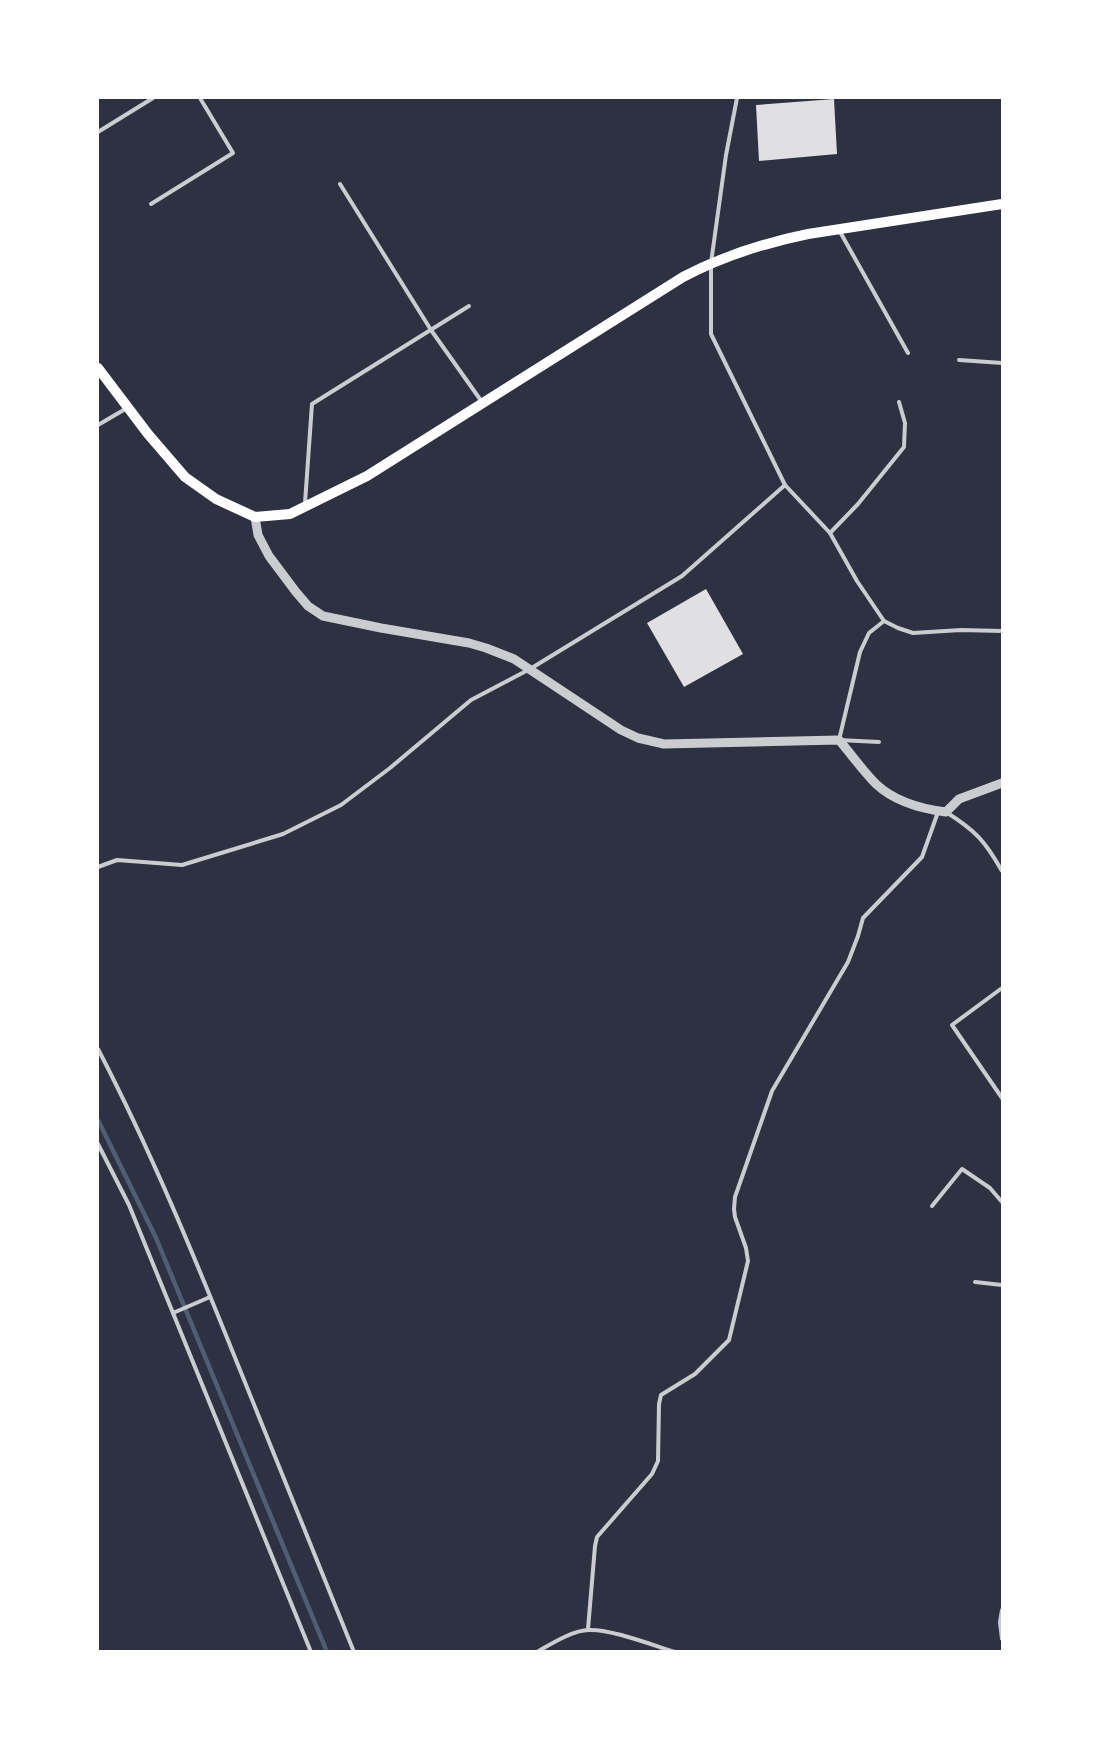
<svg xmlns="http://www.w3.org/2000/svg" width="1100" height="1749" font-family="Montserrat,sans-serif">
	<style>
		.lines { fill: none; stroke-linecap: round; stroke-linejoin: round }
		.stream { stroke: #4f5d75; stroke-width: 4.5 }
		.building { fill: #e0e0e3 }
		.service { stroke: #caccd0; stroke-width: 4 }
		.tertiary { stroke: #caccd0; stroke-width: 9 }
		.secondary { stroke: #fff; stroke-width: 10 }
	</style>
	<rect width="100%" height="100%" fill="#2d3142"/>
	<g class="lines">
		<polyline class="stream" points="98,1120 156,1238 327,1652"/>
	</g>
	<g class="building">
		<polygon points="834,99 837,154 759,161 756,105"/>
		<polygon points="706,589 743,654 684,687 647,623"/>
	</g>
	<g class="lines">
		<g class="service">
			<polyline points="737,98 726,155 711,263 711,334 785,485 830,533"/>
			<polyline points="98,132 153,98"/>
			<polyline points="340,184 431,330 482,402"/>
			<polyline points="151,204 233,153 200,98"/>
			<polyline points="839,230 908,353"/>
			<polyline points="959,360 1002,363"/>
			<polyline points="899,402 905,423 904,447 858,504 830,533 857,581 884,621 898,628 913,633 961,630 1002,631"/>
			<polyline points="98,425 127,408"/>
			<polyline points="305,503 312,404 469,306"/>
			<polyline points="879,742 839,740 860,652 869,633 884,621"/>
			<path d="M946,812c30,19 39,29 56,59"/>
			<polyline points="98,867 117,860 182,865 283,834 341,805 390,768 471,700 530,669 682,576 785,485"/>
			<polyline points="1002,988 952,1025 1002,1098"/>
			<path d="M98,1049c53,102 97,209 140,316 38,95 77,191 116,287"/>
			<polyline points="98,1144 129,1205 311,1652"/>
			<polyline points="932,1206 962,1169 990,1188 1002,1202"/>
			<polyline points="975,1282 1002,1285"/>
			<polyline points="173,1313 210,1297"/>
			<polyline points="1002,1610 1000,1622 1002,1639"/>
			<polyline points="588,1629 595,1546 597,1537 652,1474 658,1461 659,1404 661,1395 695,1374 729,1340 748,1261 746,1248 735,1217 734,1209 735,1197 772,1091 848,962 858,936 863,918 922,857 938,812"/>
			<path d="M537,1652c14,-8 36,-22 52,-22 22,-1 63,15 86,22"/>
		</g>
		<path class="tertiary" d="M255,517l3,18 11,21 27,36 12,14 15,10 58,12 88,15 17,5 28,11 107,71 17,8 26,6 175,-4c12,14 24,31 37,44 18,17 46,25 70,28l13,-13 43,-16"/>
		<path class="secondary" d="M98,368l50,66 37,43 31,22 39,18 35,-3 77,-38 316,-199c40,-21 81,-34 125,-43l194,-30"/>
	</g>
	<rect width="1100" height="1749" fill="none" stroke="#ffffff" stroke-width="198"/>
</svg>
